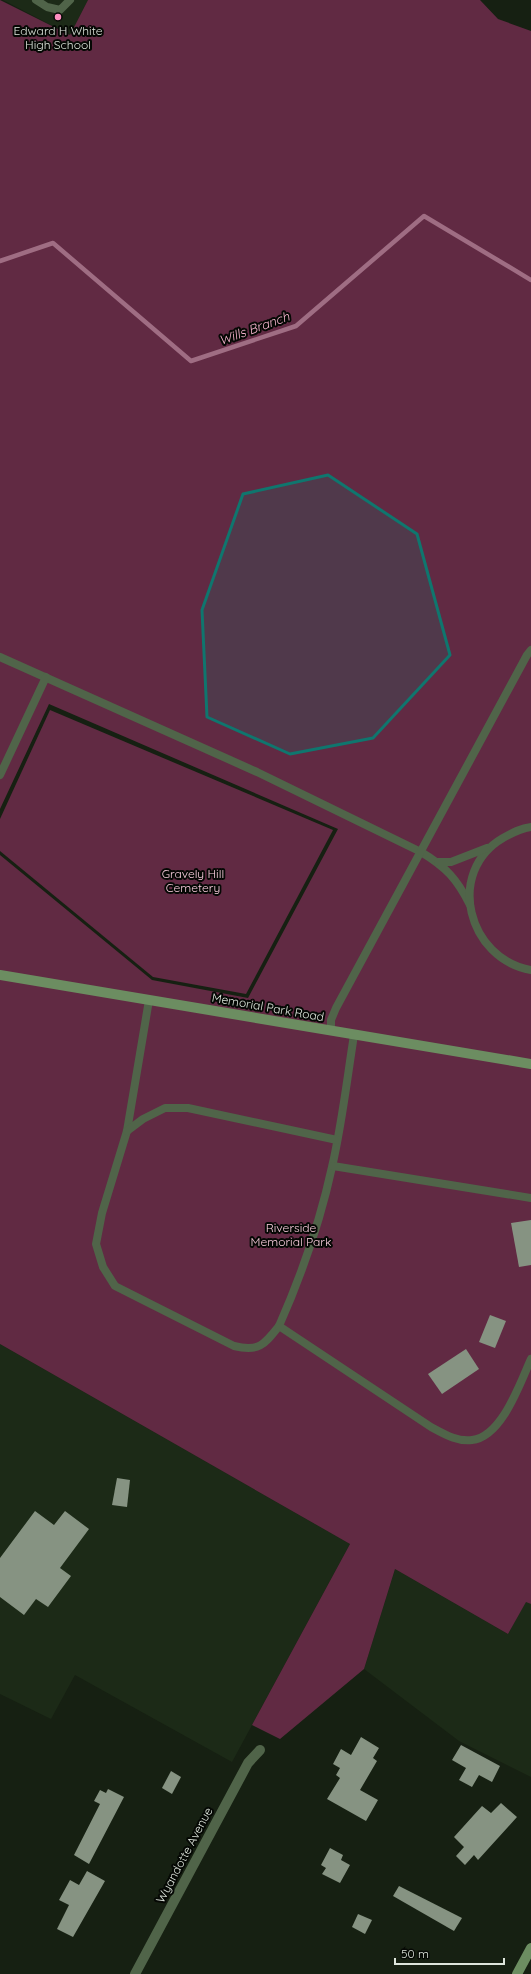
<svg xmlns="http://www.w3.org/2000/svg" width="531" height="1974" font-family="Quicksand,sans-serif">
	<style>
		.built { fill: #1c2a17 }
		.green { fill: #612a43 }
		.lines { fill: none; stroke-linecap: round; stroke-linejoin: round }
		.stream { stroke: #9f6d83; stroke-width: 4.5 }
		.building { fill: #869382 }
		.lane { stroke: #506449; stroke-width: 8 }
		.street { stroke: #506449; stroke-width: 10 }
		.secondary { stroke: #6c8d61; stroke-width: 10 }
		.marked { fill: #0f766e; fill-opacity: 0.2; stroke: #0f766e; stroke-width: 3; stroke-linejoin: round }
		.poi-dot { fill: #fd8ebf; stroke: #050804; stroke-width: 1.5 }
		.labels { text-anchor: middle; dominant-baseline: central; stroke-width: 4; stroke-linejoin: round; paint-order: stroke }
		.poi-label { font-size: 12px; fill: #dee5dc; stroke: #050804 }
		.park-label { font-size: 12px; fill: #facdde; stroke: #050804 }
		.street-label { font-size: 12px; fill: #dee5dc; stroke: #050804 }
		.water-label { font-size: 13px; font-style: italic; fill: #fab7d2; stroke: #050804 }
	</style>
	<rect width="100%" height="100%" fill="#162012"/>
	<g class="built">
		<polygon points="3,0 88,0 70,35"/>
		<polygon points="0,1344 350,1544 232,1762 75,1675 51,1719 0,1694"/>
		<polygon points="395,1569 508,1634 526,1601 531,1604 531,1777 459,1741 364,1669"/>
	</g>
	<g class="green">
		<polygon points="0,0 70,35 88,0 480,0 498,19 531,31 531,1604 526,1602 508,1634 395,1569 364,1669 280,1739 252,1725 350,1544 0,1344 0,855 152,980 248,998 338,829 49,704 0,809"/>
		<polygon points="50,710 333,830 246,994 153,977 0,851 0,819"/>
	</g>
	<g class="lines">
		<polyline class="stream" points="0,261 53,243 191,361 296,326 424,216 531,280"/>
	</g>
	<g class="building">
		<polygon points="531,1220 531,1265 519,1267 511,1223"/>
		<polygon points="490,1315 506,1321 495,1348 479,1342"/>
		<polygon points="466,1349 479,1369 442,1394 428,1374"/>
		<polygon points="117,1478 130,1480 127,1507 112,1505"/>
		<polygon points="35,1511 54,1525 65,1511 89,1529 60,1568 71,1576 48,1607 36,1599 24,1615 0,1597 0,1558"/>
		<polygon points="361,1737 379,1748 373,1758 377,1761 360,1790 378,1800 366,1821 327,1799 340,1778 336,1775 340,1768 333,1764 341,1749 351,1755"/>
		<polygon points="461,1745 500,1766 492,1782 479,1775 472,1787 459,1780 466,1768 452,1760"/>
		<polygon points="171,1771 181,1777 172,1794 162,1788"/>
		<polygon points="108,1789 124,1797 89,1864 74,1855 100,1804 94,1801 100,1790 106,1793"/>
		<polygon points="501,1803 517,1817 478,1860 474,1855 465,1865 456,1856 464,1847 454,1837 482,1806 491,1813"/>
		<polygon points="330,1848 343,1855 341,1860 350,1865 340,1883 322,1874 326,1868 321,1865"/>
		<polygon points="87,1871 105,1881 73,1937 57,1929 69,1905 59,1900 70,1880 79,1885"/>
		<polygon points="399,1886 462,1918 454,1931 393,1896"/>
		<polygon points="358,1914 372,1920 365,1934 352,1927"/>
	</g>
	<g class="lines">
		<g class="lane">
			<polyline points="36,0 47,7 60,10 70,0"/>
			<path d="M0,657l257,115 164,80c25,15 36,27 49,53"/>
			<polyline points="0,775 46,677"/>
			<path d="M531,827c-10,1 -19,6 -28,11 -58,34 -35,121 28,132"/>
			<polyline points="438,862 451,862 487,848"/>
			<path d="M149,1000l-22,131 -25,82 -6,31 7,23 12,19 119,60c25,6 30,-1 45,-20"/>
			<polyline points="331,1031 331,1020 336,1008 527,655 531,650"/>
			<path d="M354,1035c-7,44 -12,89 -22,132 -12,55 -30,107 -53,159l152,101c13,7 26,15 41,13 30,-3 48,-57 59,-81"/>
			<polyline points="127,1131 143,1119 165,1108 188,1108 337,1140"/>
			<polyline points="333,1166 531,1198"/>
		</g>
		<polyline class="street" points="135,1974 248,1763 260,1750"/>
		<g class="secondary">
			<polyline points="0,975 531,1064"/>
			<polyline points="517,1974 531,1948"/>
		</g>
	</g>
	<path class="marked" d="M328,475l89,59 33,121 -77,83 -83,16 -83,-37 -5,-107 41,-116z"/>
	<circle class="poi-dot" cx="58" cy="17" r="4"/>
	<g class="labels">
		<g class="poi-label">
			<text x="58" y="30">Edward H White<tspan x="58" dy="14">High School</tspan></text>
		</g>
		<g class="park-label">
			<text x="193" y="873">Gravely Hill<tspan x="193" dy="14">Cemetery</tspan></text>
			<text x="291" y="1227">Riverside<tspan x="291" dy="14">Memorial Park</tspan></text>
		</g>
		<g class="street-label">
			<text transform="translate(268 1007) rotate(10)">Memorial Park Road</text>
			<text transform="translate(184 1855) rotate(-62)">Wyandotte Avenue</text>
		</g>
		<g class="water-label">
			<text transform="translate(254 328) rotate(-20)">Wills Branch</text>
		</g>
	</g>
	<path d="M395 1958v6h109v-6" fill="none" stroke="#dee5dc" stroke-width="2"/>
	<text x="401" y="1958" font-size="12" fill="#dee5dc" stroke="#050804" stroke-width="3" paint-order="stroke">50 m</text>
</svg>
